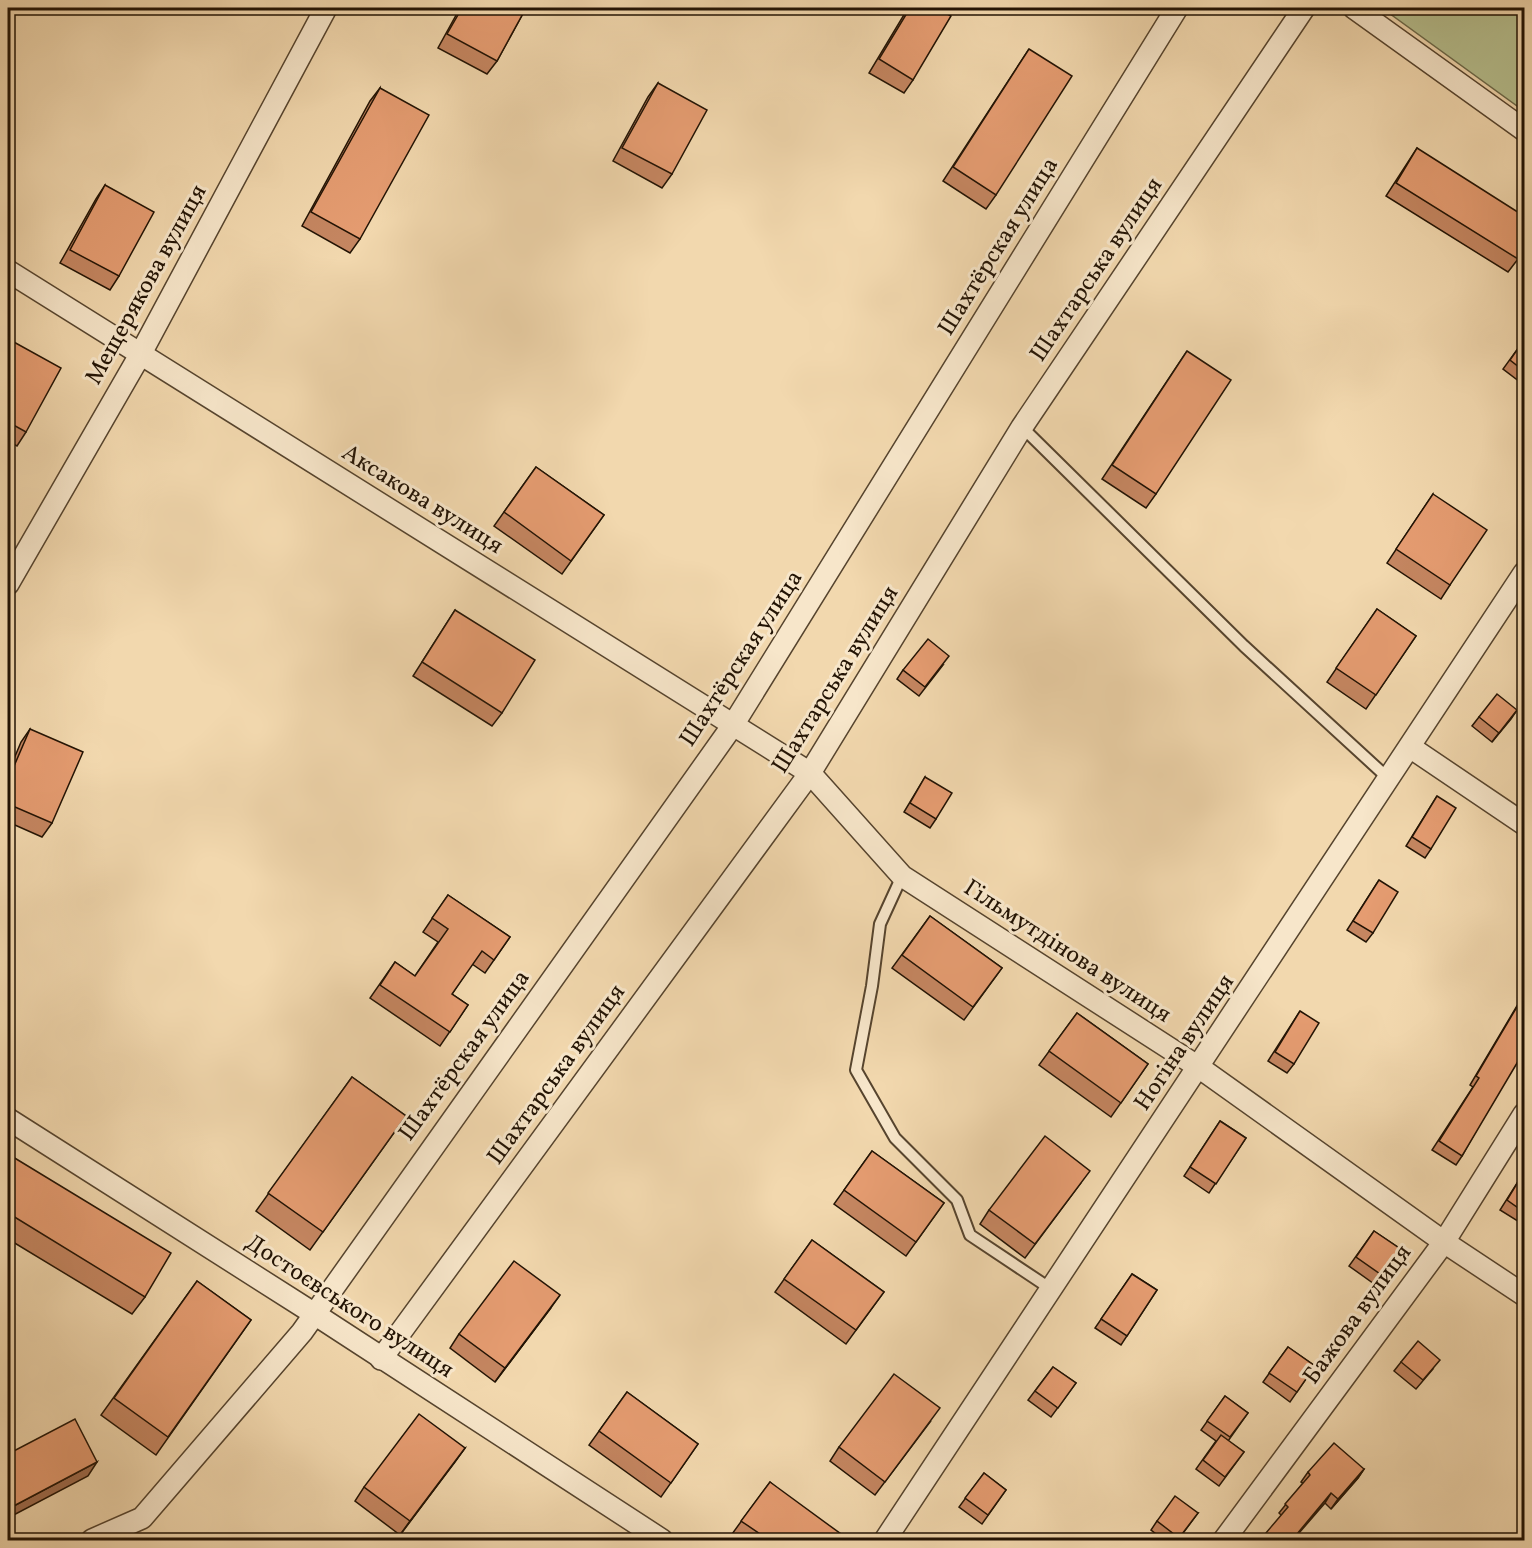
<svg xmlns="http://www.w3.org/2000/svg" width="1532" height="1548" font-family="Vollkorn,serif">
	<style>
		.green { fill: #b6bf8e; stroke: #6c6949; stroke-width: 1.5 }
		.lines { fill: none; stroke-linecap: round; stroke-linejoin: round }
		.lane-casing { stroke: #56442e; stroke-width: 14 }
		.street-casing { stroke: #56442e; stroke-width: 24 }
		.lane { stroke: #f7e6ca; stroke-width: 10 }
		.street { stroke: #f7e6ca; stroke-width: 21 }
		.wall { fill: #c58661; stroke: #221304; stroke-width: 1.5 }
		.shaded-wall { fill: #a06d4f; stroke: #221304; stroke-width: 1.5 }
		.building { fill: #e59c71; stroke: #221304; stroke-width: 1.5 }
		.labels { text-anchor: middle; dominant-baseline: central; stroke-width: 6; stroke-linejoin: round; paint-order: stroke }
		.street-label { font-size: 24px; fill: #221304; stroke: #f7e6ca }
	</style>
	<rect width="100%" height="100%" fill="#f2d8ae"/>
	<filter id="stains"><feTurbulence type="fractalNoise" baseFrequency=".00333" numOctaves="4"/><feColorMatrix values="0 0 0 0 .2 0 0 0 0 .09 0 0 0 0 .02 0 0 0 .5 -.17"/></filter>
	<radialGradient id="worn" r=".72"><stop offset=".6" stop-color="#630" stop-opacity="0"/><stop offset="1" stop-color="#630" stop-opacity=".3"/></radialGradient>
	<polygon class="green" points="1382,8 1524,8 1524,111"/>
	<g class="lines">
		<defs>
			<g id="lane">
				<polyline points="1022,427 1244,646 1389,779"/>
				<polyline points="902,876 880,924 872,986 856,1070 895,1138 957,1200 970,1235 1051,1289"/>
			</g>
			<g id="street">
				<polyline points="1354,8 1524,130"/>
				<polyline points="8,271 810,773 902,876 1200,1068 1444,1242 1524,1295"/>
				<polyline points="8,584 140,355 326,8"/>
				<polyline points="1410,747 1524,824"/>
				<polyline points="8,1119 313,1313 662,1540"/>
				<polyline points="381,1359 810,773 1022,427 1304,8"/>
				<polyline points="92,1540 142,1518 302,1332 733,725 1177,8"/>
				<polyline points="885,1540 1524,573"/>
				<polyline points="1224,1540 1444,1242 1524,1114"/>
			</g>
		</defs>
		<use href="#lane" class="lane-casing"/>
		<use href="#street" class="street-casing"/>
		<use href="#lane" class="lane"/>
		<use href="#street" class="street"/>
	</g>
	<g class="wall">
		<polygon points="460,8 526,8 497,61 487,74 438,48"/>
		<polygon points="908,8 937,8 913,80 904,93 869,73"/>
		<polygon points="1029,49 996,195 986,209 943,181"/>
		<polygon points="658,83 672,174 662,188 613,161 648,97"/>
		<polygon points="380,88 360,239 350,253 302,226 370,101"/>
		<polygon points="1417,148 1518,259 1508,272 1386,196"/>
		<polygon points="105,185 119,276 110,290 60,263 96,199"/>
		<polygon points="1524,340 1524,385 1503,369"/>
		<polygon points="12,341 26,432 17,446 8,441 8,347"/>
		<polygon points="1187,351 1156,494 1146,508 1102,479"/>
		<polygon points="536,467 604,515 562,574 494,526"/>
		<polygon points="1433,494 1450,585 1441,599 1387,563"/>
		<polygon points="1377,609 1416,636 1366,709 1327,682"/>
		<polygon points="455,610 502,713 492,726 413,676"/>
		<polygon points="943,665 919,696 897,679 903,670"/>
		<polygon points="1517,710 1492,742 1472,726 1479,717"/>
		<polygon points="30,729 52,823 42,837 8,822 8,773 21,742"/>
		<polygon points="925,777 936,819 930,828 904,812"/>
		<polygon points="1437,796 1431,849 1425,858 1406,846"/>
		<polygon points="1379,880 1373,933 1366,942 1347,930"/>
		<polygon points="448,895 510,937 485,973 472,964 452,994 468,1005 440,1046 370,998 395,962 415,976 438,942 423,932"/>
		<polygon points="930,916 1002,968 964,1020 892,968"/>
		<polygon points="1524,994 1524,1046 1462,1156 1456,1165 1432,1150 1473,1087 1470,1085"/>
		<polygon points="1300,1011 1294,1064 1287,1073 1268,1061"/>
		<polygon points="1077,1013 1148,1064 1111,1117 1039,1065"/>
		<polygon points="352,1077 406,1116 310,1250 256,1211"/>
		<polygon points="1220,1121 1246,1138 1209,1193 1184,1176"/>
		<polygon points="872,1151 944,1203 906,1256 834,1204"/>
		<polygon points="13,1157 145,1297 132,1314 8,1239 8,1165"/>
		<polygon points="1524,1172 1524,1225 1500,1210"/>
		<polygon points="1080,1184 1025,1258 980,1224 989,1210"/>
		<polygon points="1374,1231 1402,1250 1377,1286 1349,1266"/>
		<polygon points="812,1240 884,1292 846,1344 775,1292"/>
		<polygon points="1132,1274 1157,1290 1121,1345 1095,1328"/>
		<polygon points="197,1281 251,1320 156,1455 101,1415"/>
		<polygon points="550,1309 495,1382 450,1348 459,1334"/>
		<polygon points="1288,1347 1315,1366 1290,1402 1263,1382"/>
		<polygon points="1401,1362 1433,1369 1416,1389 1394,1371"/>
		<polygon points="1053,1367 1076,1383 1051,1417 1028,1400"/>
		<polygon points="627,1392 698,1444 661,1497 589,1445"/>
		<polygon points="1225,1396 1248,1413 1228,1441 1244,1452 1219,1486 1196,1469 1216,1441 1201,1430"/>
		<polygon points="930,1422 875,1495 830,1461 839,1447"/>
		<polygon points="465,1448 400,1535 355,1501 364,1487"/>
		<polygon points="1364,1469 1358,1478 1331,1509 1325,1503 1281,1515 1279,1513 1303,1483 1301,1482 1308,1472"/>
		<polygon points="984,1473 1006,1490 982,1524 959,1507"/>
		<polygon points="770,1482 837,1540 740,1540 732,1534"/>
		<polygon points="1198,1513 1178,1540 1164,1540 1151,1530 1157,1521"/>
	</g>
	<g class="shaded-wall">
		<polygon points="1517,710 1511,719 1492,742 1499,733"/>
		<polygon points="560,1295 550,1309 495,1382 505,1368"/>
		<polygon points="465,1448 455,1462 400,1535 410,1521"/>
		<polygon points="97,1462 88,1476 8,1518 8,1509"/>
		<polygon points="1364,1469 1358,1478 1331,1509 1338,1499"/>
		<polygon points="1331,1493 1325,1503 1293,1540 1292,1540"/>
	</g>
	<g class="building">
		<polygon points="462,8 526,8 497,61 447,34"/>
		<polygon points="910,8 937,8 951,16 913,80 879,59"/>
		<polygon points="1029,49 1072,76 996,195 953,167"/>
		<polygon points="658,83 707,110 672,174 622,148"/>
		<polygon points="380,88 429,115 360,239 311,212"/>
		<polygon points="1417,148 1524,216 1524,249 1518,259 1396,183"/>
		<polygon points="105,185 154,212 119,276 70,250"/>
		<polygon points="1524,340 1524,371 1510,360"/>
		<polygon points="12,341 61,368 26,432 8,422 8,349"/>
		<polygon points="1187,351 1231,380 1156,494 1112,465"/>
		<polygon points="536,467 604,515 571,561 504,512"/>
		<polygon points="1433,494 1487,530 1450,585 1396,549"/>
		<polygon points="1377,609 1416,636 1376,695 1336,668"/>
		<polygon points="455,610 535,660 502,713 422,662"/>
		<polygon points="928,639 949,656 925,687 903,670"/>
		<polygon points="1497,694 1517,710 1499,733 1479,717"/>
		<polygon points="30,729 83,752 52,823 8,804 8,780"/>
		<polygon points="925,777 952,793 936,819 910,803"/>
		<polygon points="1437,796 1456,808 1431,849 1412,837"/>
		<polygon points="1379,880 1398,892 1373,933 1353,921"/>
		<polygon points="448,895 510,937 494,960 482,951 452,994 468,1005 450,1032 380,985 395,962 415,976 448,929 432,918"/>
		<polygon points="930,916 1002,968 973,1007 902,955"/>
		<polygon points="1524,995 1524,1046 1518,1056 1520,1058 1462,1156 1439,1141 1479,1078 1476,1076"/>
		<polygon points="1300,1011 1319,1023 1294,1064 1275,1052"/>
		<polygon points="1077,1013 1148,1064 1121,1103 1049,1051"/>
		<polygon points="352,1077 406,1116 323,1232 268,1193"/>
		<polygon points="1220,1121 1246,1138 1216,1184 1190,1167"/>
		<polygon points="1045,1136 1090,1171 1035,1244 989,1210"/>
		<polygon points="872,1151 944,1203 916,1242 844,1190"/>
		<polygon points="13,1157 171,1253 145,1297 8,1213 8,1166"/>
		<polygon points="1524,1172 1524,1212 1507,1200"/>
		<polygon points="1374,1231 1402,1250 1383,1276 1356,1257"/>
		<polygon points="812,1240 884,1292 856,1330 784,1279"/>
		<polygon points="514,1261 560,1295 505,1368 459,1334"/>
		<polygon points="1132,1274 1157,1290 1127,1336 1101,1319"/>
		<polygon points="197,1281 251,1320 168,1437 114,1398"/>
		<polygon points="1418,1341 1440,1360 1423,1380 1401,1362"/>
		<polygon points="1288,1347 1315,1366 1297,1392 1269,1373"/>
		<polygon points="1053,1367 1076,1383 1058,1408 1035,1391"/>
		<polygon points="894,1374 940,1408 885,1482 839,1447"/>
		<polygon points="627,1392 698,1444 671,1483 599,1431"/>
		<polygon points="1225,1396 1248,1413 1230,1437 1207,1421"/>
		<polygon points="419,1414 465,1448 410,1521 364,1487"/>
		<polygon points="75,1419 97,1462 8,1509 8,1454"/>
		<polygon points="1221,1435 1244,1452 1225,1477 1203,1460"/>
		<polygon points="1334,1443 1364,1469 1338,1499 1331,1493 1292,1540 1260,1540 1288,1507 1285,1504 1310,1475 1308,1472"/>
		<polygon points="984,1473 1006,1490 988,1515 965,1498"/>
		<polygon points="770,1482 841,1534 836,1540 769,1540 741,1521"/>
		<polygon points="1175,1496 1198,1513 1179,1538 1157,1521"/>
	</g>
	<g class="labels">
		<g class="street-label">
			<text transform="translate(999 247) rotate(-58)">Шахтёрская улица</text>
			<text transform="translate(1097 270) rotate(-56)">Шахтарська вулиця</text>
			<text transform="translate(147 285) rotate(-61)">Мещерякова вулиця</text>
			<text transform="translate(422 500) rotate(32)">Аксакова вулиця</text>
			<text transform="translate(742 659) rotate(-57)">Шахтёрская улица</text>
			<text transform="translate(836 680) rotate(-58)">Шахтарська вулиця</text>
			<text transform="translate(1067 952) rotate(33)">Гільмутдінова вулиця</text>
			<text transform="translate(1185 1043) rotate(-56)">Ногіна вулиця</text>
			<text transform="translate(465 1056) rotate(-54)">Шахтёрская улица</text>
			<text transform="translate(557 1075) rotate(-54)">Шахтарська вулиця</text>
			<text transform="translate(349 1307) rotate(33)">Достоєвського вулиця</text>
			<text transform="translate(1358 1315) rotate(-54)">Бажова вулиця</text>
		</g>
	</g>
	<rect width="1532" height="1548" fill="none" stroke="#f2d8ae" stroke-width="30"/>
	<rect x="9" y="9" width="1514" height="1530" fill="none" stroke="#221304" stroke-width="3"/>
	<rect x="15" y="15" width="1502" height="1518" fill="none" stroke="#221304" stroke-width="1.5"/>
	<rect width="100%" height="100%" filter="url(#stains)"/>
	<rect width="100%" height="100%" fill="url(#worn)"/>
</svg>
